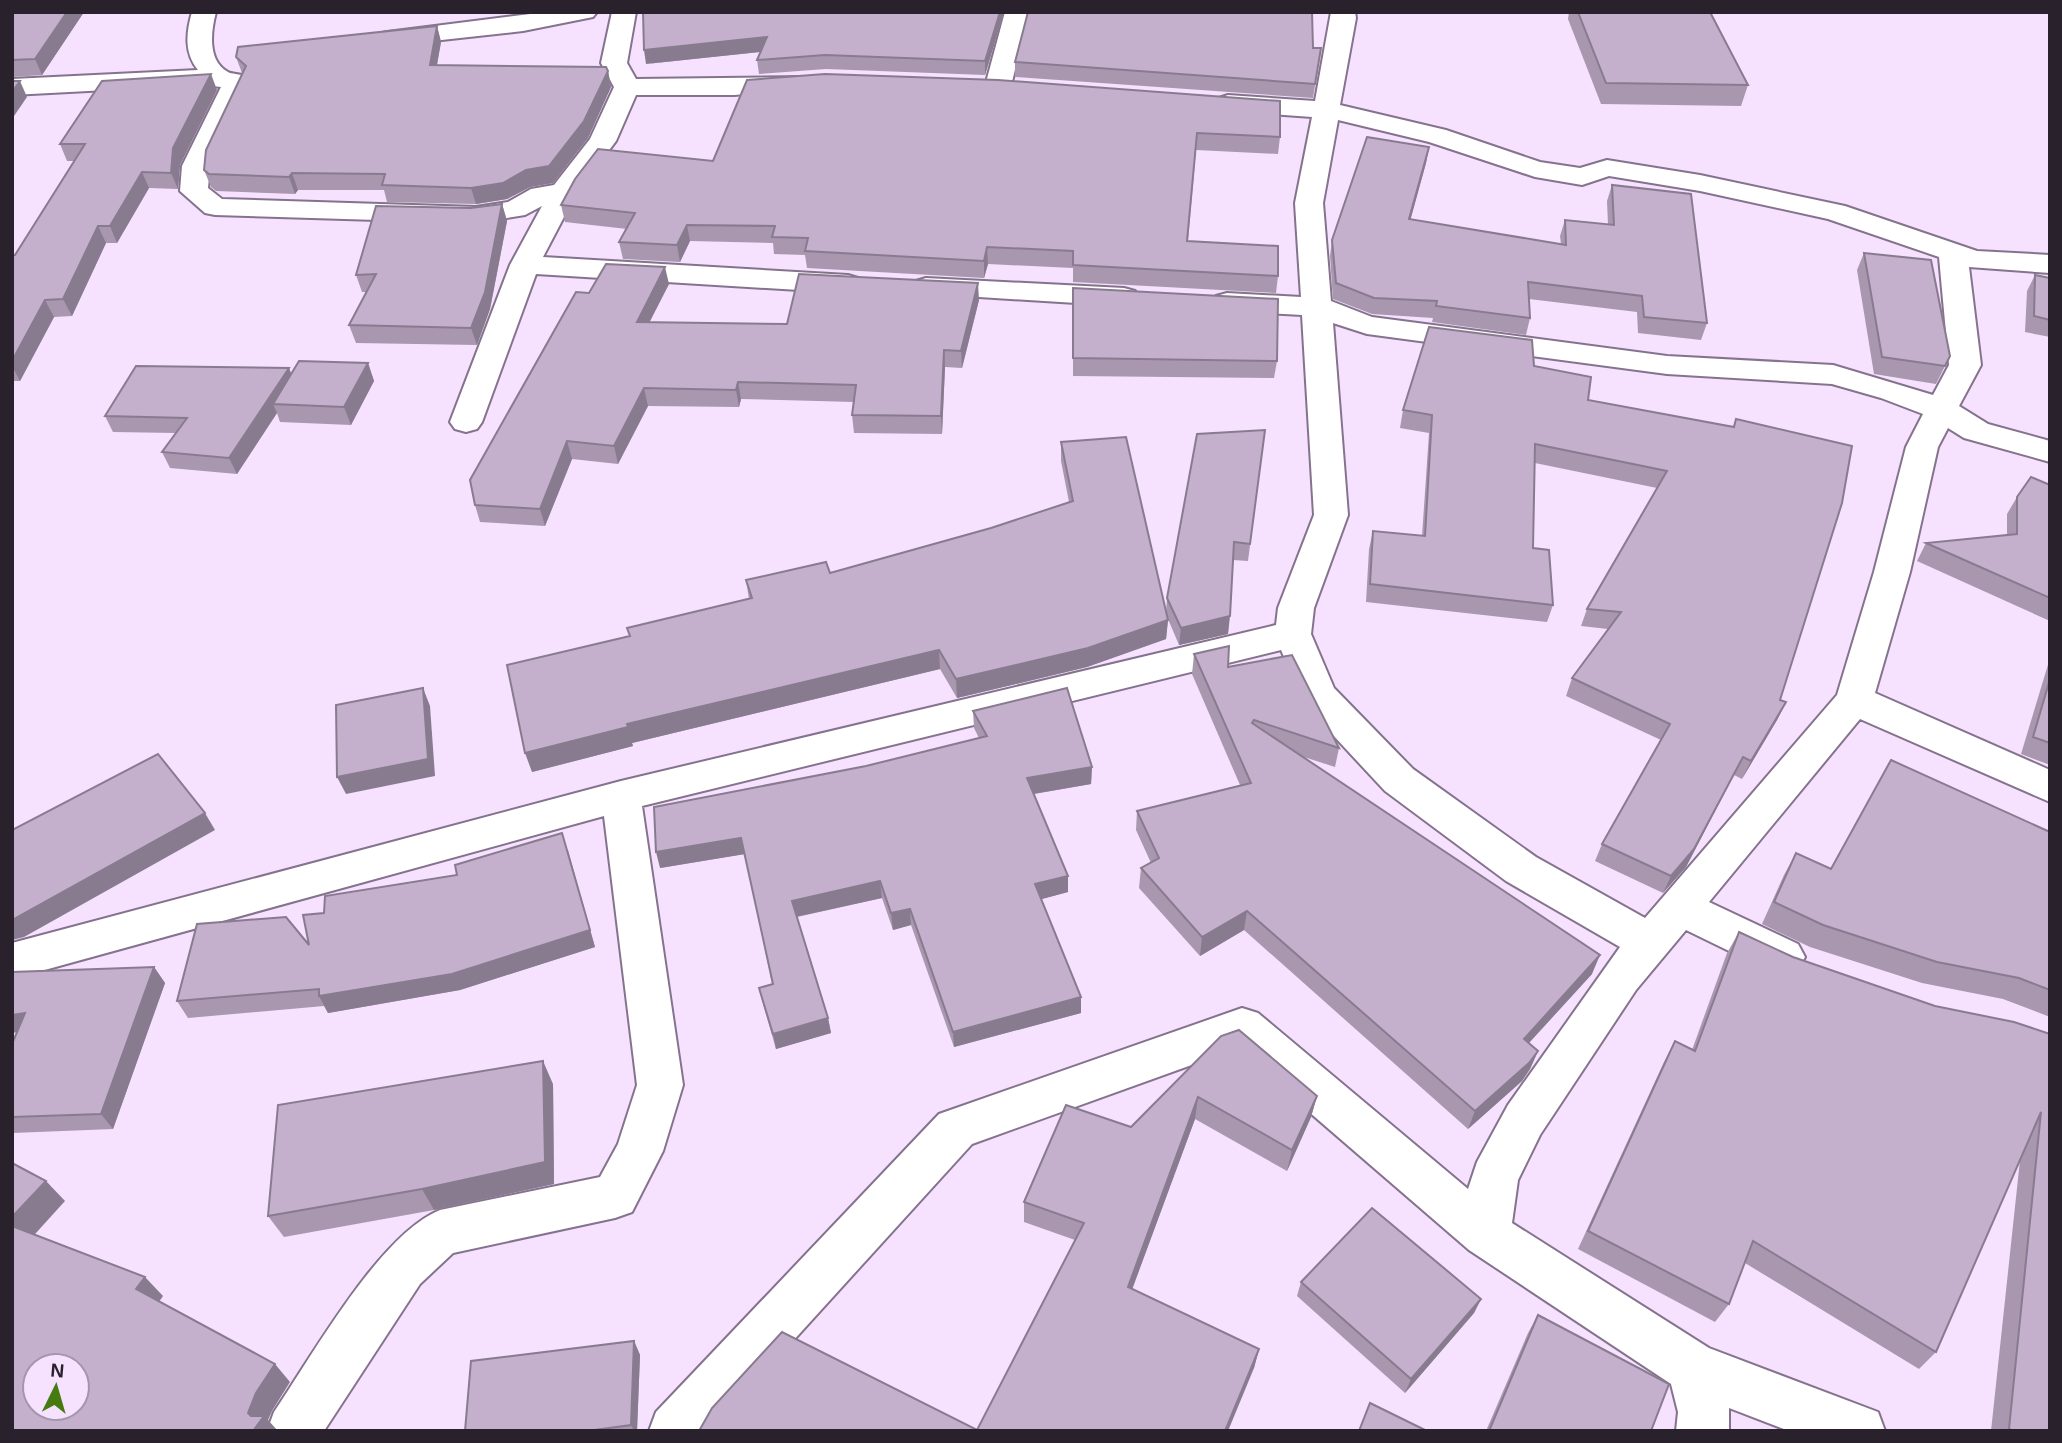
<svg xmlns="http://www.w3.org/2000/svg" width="2062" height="1443" font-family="Helvetica,sans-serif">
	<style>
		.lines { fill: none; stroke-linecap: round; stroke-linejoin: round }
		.minor-casing { stroke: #85738d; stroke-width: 4 }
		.minor { fill: #fff; fill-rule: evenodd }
		.wall { fill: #a997af }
		.shaded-wall { fill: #897b8f }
		.building { fill: #c4b0cc; stroke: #897b8f; stroke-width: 2; fill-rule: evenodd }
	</style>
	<rect width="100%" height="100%" fill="#f6e1ff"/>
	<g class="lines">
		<defs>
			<g id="minor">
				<path d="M192,12h24c-5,19 -9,49 12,60 3,2 12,2 17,4l4,5 -39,85 -2,22 14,11 254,8 32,-5 23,-13 23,-4 36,-46 24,-52 -13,-24 11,-51h24l-9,51 9,16 171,-2 4,5 -4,5 -9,3 -64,5h-98l-20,46 -40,53 -33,63 305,18 10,3 5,6 -5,6 -10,3 -312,-19 -54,148 -5,7 -11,3 -11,-3 -5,-7 60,-157 32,-59 -17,9 -49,8 -261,-8 -10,-2 -25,-22 2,-25 39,-79 -18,-2 -191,10v-16l186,-9c-14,-17 -12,-37 -6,-58z"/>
				<polygon points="546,12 597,12 593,17 523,31 387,46 378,44 375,39 378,34 387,32"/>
				<polygon points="1005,12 1029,12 1011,86 1007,91 989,91 985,86"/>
				<path d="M1331,12h24l1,6 -16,87 106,25 94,32 40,6 27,-8 93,15 145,31 132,45 73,4v18l-81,-6 12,98 -22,41 29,18 62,17v21l-86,-24 -16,-10 -10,19 -28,125 -35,121 175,77v32l-190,-83 -151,183 89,42 7,13 -7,13 -15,5 -15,-5 -82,-40 -50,60 -96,145 -22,45 -6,43 197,125 169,64 7,19h-96l-60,-23v23h-53l2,-19 -7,-28 -202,-134 -233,-201 -264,95 -261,287h-62l7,-19 283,-298 303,-106 16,5 210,176 9,-27 31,-57 112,-158 -114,-66 -121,-90 -80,-86 -24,-55 -639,156 41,279 -20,66 -31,61 -17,6 -162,35 -33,31 -96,147h-57l7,-19c38,-56 106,-178 166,-202l160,-33 18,-33 19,-59 -33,-269 -592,163v-36l609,-162 655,-156 2,-17 36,-93 -12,-200 -75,-4 -11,-3 -4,-6 4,-6 11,-3 74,4 -6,-94 17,-86 -84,-6 -9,-3 -4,-5 4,-5 9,-3 87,6zM1338,120l91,22 106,35 47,8 27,-9 91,15 128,28 111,38 10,108 -16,30 -100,-30 -166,-9 -295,-39 -41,-16 -8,-98zM1333,323l34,11 300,40 165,10 49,14 42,16 -17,33 -32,125 -37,123 -192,223 -109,-61 -123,-88 -79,-81 -23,-54 3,-26 34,-93z"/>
				<polygon points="926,278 1124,288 1135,291 1139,297 1135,303 1124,306 916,293 911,287 916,281"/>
			</g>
		</defs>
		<use href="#minor" class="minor-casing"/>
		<use href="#minor" class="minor"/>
	</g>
	<g class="wall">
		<polygon points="12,12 84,12 42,75 12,77"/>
		<polygon points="1004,12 985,75 826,69 759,74 757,60 760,52 646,64"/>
		<polygon points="1569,12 1710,12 1748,85 1741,106 1601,104 1568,19"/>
		<polygon points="437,26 441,42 437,65 608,71 611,87 588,138 553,183 530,187 507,199 476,204 387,202 384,190 298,190 295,194 216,191 211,187 204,170 242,73 236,57"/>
		<polygon points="1313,48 1321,48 1313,98 1015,77 1015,62"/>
		<polygon points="747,80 1280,137 1278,154 1196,150 1188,241 1278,276 1276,293 1073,282 1073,268 988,264 984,278 807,268 805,255 774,254 773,243 690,241 680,262 623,259 619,242 627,229 565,222 561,205 713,161"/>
		<polygon points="217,90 180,165 178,189 149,188 117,243 106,243 72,316 54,317 20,381 12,381 12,255 15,255 75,161 67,161 60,144"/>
		<polygon points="1429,147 1426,163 1410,220 1561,244 1560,236 1565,220 1608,225 1607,201 1612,185 1707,323 1701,340 1638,333 1637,312 1529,299 1530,318 1526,335 1432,322 1433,318 1372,314 1333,299 1330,256 1332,240"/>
		<polygon points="502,204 507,221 490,309 477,345 356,343 349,325 366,292 362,292 356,275 471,208"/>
		<polygon points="1864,253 1950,356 1936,384 1874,374 1857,270"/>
		<polygon points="2035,275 2050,278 2050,337 2025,332 2027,291"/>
		<polygon points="669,284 649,322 787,324 979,300 962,368 945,367 942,434 854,433 852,415 854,402 741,399 739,407 648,406 618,464 572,459 545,526 480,522 475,505 589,293"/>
		<polygon points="1073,288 1277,361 1274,378 1073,376"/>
		<polygon points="368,363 374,381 351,425 280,422 277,413 237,474 170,468 162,452 176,433 113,432 105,416 289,368 291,373"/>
		<polygon points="1534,366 1588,400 1733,427 1736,419 1780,700 1786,702 1777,720 1742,779 1734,775 1686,867 1663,893 1595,861 1602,844 1661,740 1566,696 1572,678 1608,629 1581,626 1587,609 1657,488 1535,463 1533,548 1553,605 1547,622 1366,602 1369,549 1373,531 1422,536 1429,433 1400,428 1403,410"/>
		<polygon points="1265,430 1248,561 1233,560 1228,634 1179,645 1168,619 1166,639 1087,667 957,698 940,669 632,743 633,746 532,772 630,636 749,599 746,580 830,573 991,528 1069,502 1061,461 1061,442 1166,613 1167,598"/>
		<polygon points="2050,485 2050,621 1917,561 1926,543 2007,535 2007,514 2017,497"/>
		<polygon points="1194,654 1228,667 1339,748 1335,767 1304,757 1592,974 1529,1043 1538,1051 1530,1069 1522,1081 1468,1129 1244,930 1200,956 1139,888 1141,868 1151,863 1136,830 1137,811 1240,785 1192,674"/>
		<polygon points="2050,658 2050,765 2021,754"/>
		<polygon points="973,711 1092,767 1091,784 1034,794 1068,876 1068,892 1041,899 1081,997 1081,1013 954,1047 911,925 893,930 882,898 797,917 828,1018 831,1033 776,1049 763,1004 759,988 772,984 745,854 660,868 866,766 979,738 974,728"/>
		<polygon points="1891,760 2050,832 2050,1017 2003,999 1922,983 1810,947 1762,924 1784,875 1796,853 1831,868"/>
		<polygon points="568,850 595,947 460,990 328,1013 324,1006 188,1018 177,1001 309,945 324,913 457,875"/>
		<polygon points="1739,932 1793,957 1935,1006 2050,1034 2050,1431 1991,1431 2020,1160 1936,1352 1919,1369 1745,1263 1729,1304 1715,1322 1578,1249 1664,1062 1675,1041 1692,1050 1727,953"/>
		<polygon points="154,967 165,983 113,1129 12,1133 12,1044"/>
		<polygon points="1221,1036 1317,1096 1311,1117 1287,1171 1195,1119 1132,1289 1259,1349 1254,1368 977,1430 1075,1240 1024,1222 1024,1202 1131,1127"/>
		<polygon points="553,1084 554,1184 434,1210 284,1237 268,1216"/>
		<polygon points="1301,1282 1481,1299 1474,1313 1405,1393 1297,1296"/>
		<polygon points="1538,1315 1651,1431 1486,1431 1528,1333"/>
		<polygon points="634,1341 640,1355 637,1431 465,1431"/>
	</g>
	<g class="shaded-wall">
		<polygon points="67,12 84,12 42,75 35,59"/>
		<polygon points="1000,12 1004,12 985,75 985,61"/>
		<polygon points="437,26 441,42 434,81 430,65"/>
		<polygon points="767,37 768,51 646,64 644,50"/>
		<polygon points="608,71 611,87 588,138 553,183 530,187 507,199 476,204 471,188"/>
		<polygon points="211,74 217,90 180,165 178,189 171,173 173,148"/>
		<polygon points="20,81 27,97 12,119 12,92"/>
		<polygon points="1429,147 1426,163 1406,236 1409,219"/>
		<polygon points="142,172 149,188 117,243 110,226"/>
		<polygon points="292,173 298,190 295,194 289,177"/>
		<polygon points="502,204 507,221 490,309 477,345 471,328"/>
		<polygon points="687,225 690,241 680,262 677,245"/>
		<polygon points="98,226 106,243 72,316 63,299"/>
		<polygon points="987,247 988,264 984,278 984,261"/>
		<polygon points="665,267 669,284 641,339 637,322"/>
		<polygon points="978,283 979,300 962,368 961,351"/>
		<polygon points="45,300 54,317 20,381 12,366 12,361"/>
		<polygon points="944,350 945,367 942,434 941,416"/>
		<polygon points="368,363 374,381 351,425 344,407"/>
		<polygon points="289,368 295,385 273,404 277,413 237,474 229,458"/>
		<polygon points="738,382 741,399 739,407 736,390"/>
		<polygon points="644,388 648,406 618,464 614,446"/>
		<polygon points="567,441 572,459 545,526 540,509"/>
		<polygon points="1230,616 1228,634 1179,645 1181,628"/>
		<polygon points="1168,620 1166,639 1087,667 957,698 956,679"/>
		<polygon points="939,650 940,669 632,743 633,746 532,772 525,753 627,724"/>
		<polygon points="423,688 430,706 435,776 346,794 337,777"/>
		<polygon points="1786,702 1777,720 1742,779 1751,761"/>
		<polygon points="1743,757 1686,867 1663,893 1671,876"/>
		<polygon points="1092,767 1091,784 1027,795 1027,778"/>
		<polygon points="205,813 215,830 24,937 12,940 12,920"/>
		<polygon points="562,833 595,947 460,990 328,1013 319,996"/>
		<polygon points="741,838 745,854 660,868 656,852"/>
		<polygon points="1068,876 1068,892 1035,901 1035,884"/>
		<polygon points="880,881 882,898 795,917 792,901"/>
		<polygon points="910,909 911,925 893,930 891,913"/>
		<polygon points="1247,911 1244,930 1200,956 1202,937"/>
		<polygon points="1600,955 1592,974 1516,1057 1524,1039"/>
		<polygon points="154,967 165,983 113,1129 101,1114"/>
		<polygon points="1081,997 1081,1013 954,1047 953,1032"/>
		<polygon points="25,1013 38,1029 12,1033 12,1015"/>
		<polygon points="828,1018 831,1033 776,1049 773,1034"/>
		<polygon points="1538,1051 1530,1069 1522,1081 1468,1129 1475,1111"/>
		<polygon points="543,1061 553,1084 554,1184 434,1210 422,1189"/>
		<polygon points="1317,1096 1311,1117 1287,1171 1292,1150"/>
		<polygon points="1198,1097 1195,1119 1126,1306 1128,1287"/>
		<polygon points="46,1181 65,1201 26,1244 12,1230 12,1217"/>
		<polygon points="145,1277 163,1296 154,1309 136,1289"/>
		<polygon points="1481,1299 1474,1313 1405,1393 1411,1379"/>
		<polygon points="634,1341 640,1355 637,1431 634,1431 631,1425"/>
		<polygon points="1259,1349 1254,1368 1228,1431 1225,1431"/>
		<polygon points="275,1364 290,1382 272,1411 268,1420 278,1431 253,1431 248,1413 256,1393"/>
	</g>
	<g class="building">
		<polygon points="12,12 67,12 35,59 12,60"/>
		<polygon points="643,12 1000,12 985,61 825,55 757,60 767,37 644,50"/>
		<polygon points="1028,12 1312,12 1313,48 1321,48 1315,84 1015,62"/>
		<polygon points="1578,12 1710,12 1748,85 1606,83"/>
		<polygon points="437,26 430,65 606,67 608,71 584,121 549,166 526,170 503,183 471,188 382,185 385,174 292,173 289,177 209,174 204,170 206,150 246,66 236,57 238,47"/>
		<polygon points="211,74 173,148 171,173 142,172 110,226 98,226 63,299 45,300 12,361 12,255 15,255 85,144 60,144 102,81"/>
		<polygon points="825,74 998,80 1280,101 1280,137 1197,133 1187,241 1278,246 1278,276 1073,265 1073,251 987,247 984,261 805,251 808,238 772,237 775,226 687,225 677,245 619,242 635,213 561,205 575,179 598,149 713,161 747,80"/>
		<polygon points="12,81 20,81 12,92"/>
		<polygon points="1367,137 1429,147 1409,219 1566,245 1565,220 1614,225 1612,185 1691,194 1707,323 1644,317 1642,296 1528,282 1530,318 1436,306 1437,301 1374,298 1336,283 1332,240"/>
		<polygon points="502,204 485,292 471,328 349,325 376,274 356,275 376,206 471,208"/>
		<polygon points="1864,253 1931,260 1950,356 1945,366 1882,357"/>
		<polygon points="606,264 665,267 637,322 787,324 799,274 978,283 961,351 944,350 941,416 852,415 856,385 738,382 736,390 644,388 614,446 567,441 540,509 475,505 470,480 576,292 589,293"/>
		<polygon points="2035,275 2050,278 2050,320 2034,316"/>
		<polygon points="1073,288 1278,299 1277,361 1073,358"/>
		<polygon points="1429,327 1532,340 1534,366 1591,377 1588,400 1734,427 1736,419 1852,446 1842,503 1780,700 1786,702 1751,761 1743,757 1694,849 1671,876 1602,844 1670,724 1572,678 1621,612 1587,609 1667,471 1535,444 1533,548 1549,550 1553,605 1370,584 1373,531 1425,536 1432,415 1403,410"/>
		<polygon points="299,361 368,363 344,407 273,404"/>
		<polygon points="136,366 289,368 229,458 162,452 187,418 105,416"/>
		<polygon points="1265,430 1250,544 1234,542 1230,616 1181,628 1167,598 1197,434"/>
		<polygon points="1126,437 1168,620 1088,648 956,679 939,650 627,724 628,727 525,753 507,665 630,636 627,628 752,598 746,580 826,562 830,573 991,528 1073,501 1061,442"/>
		<polygon points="2031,477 2050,485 2050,598 1926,543 2017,534 2017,497"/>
		<polygon points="1229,646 1228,667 1292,655 1339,748 1254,720 1252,723 1600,955 1524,1039 1538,1051 1529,1063 1475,1111 1247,911 1202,937 1141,868 1159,858 1137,811 1251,783 1194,654"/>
		<polygon points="2050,679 2050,743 2033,737"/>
		<polygon points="423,688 428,759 337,777 336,705"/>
		<polygon points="1067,688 1092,767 1027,778 1068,876 1035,884 1081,997 953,1032 910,909 891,913 880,881 792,901 828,1018 773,1034 759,988 773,984 741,838 656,852 654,807 866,766 987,736 973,711"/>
		<polygon points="158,754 205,813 12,920 12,830"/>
		<polygon points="1891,760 2050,832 2050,990 2019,978 1937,962 1823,925 1774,902 1796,853 1831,869"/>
		<polygon points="562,833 590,930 452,974 319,996 319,989 177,1001 197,924 286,917 309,945 303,915 324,913 325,896 457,875 455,865"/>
		<polygon points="1739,932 1793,957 1935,1006 2014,1022 2050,1034 2050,1431 2014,1431 2009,1429 2041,1112 1936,1352 1753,1241 1729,1304 1588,1231 1675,1041 1695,1051"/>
		<polygon points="154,967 101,1114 12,1117 12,1044 25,1013 12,1015 12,972"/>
		<polygon points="1239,1030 1317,1096 1292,1150 1198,1097 1128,1287 1259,1349 1225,1431 699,1431 712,1408 782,1332 977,1430 1084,1223 1024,1202 1066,1105 1131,1127 1221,1036"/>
		<polygon points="543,1061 545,1162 422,1189 268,1216 278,1105"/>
		<polygon points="12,1163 46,1181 12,1217"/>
		<polygon points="1372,1208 1481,1299 1411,1379 1301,1282"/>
		<path d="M12,1226l133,51 -9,12 139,75 -19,29 -8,20 3,3h13l-11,15h-241zM35,1366h42v42h-42z"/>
		<polygon points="1538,1315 1669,1384 1651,1431 1489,1431"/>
		<polygon points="634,1341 631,1425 587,1431 465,1431 471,1361"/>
		<polygon points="1370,1403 1427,1431 1359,1431"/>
	</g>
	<rect width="2062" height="1443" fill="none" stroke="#29222c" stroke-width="28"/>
	<g transform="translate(56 1387) rotate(5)"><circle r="33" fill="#f6e1ff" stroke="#a495ab" stroke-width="2"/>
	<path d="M0-5L12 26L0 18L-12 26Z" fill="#457b0f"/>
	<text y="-10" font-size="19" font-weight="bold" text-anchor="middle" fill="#29222c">N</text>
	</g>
</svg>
